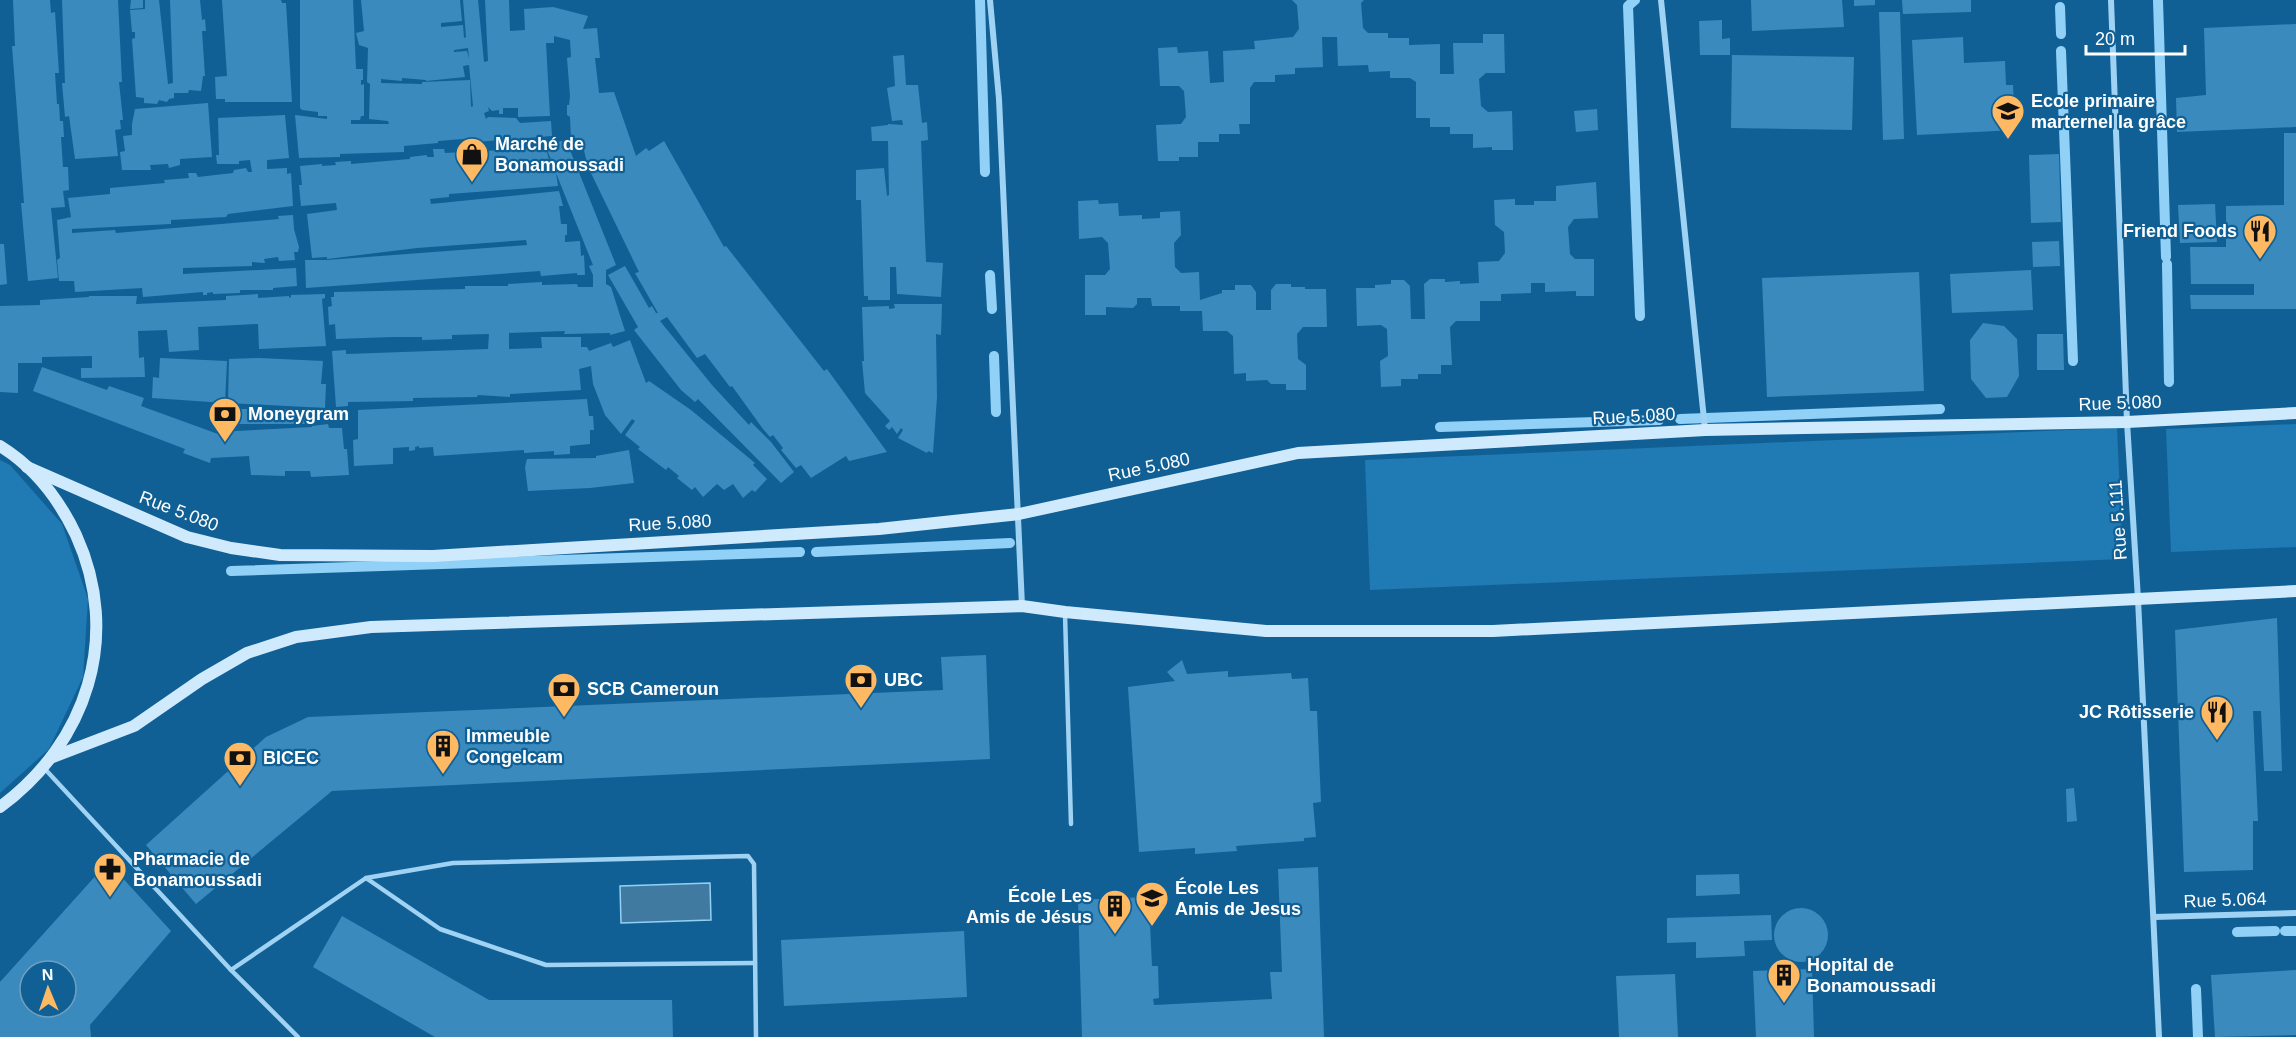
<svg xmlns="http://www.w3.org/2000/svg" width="2296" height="1037" font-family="Arial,sans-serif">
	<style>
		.green { fill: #207ab3 }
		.water { fill: #417aa0; stroke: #92d1f7; stroke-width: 1.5 }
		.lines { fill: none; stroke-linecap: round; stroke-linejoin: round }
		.stream { stroke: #92d1f7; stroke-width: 10 }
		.building { fill: #3a8abe; fill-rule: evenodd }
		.service { stroke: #a0d3f3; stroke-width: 4.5 }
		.minor { stroke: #a0d3f3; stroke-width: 6 }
		.secondary { stroke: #d0eafd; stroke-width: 12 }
		.labels { text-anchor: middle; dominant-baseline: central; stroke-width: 4.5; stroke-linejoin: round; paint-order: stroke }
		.poi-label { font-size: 18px; font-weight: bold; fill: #fff; stroke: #116095; text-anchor: start }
		.street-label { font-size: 18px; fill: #fff; stroke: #116095 }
	</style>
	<rect width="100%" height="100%" fill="#116095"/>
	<g class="green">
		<polygon points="2296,424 2296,547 2171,552 2166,429"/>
		<polygon points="2117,428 2123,559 1370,590 1365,460"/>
		<polygon points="0,460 10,465 62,524 88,599 83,677 49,749 0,793"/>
	</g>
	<polygon class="water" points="710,883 711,920 621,923 620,886"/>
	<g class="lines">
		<g class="stream">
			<polyline points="980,0 985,172"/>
			<polyline points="1635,0 1628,6 1640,316"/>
			<polyline points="2158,0 2166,257"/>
			<polyline points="2060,7 2061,34"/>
			<polyline points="2061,51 2073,361"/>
			<polyline points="2167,264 2169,382"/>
			<polyline points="990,275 992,309"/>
			<polyline points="994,356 996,412"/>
			<polyline points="1680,419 1940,409"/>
			<polyline points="1440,427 1659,420"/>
			<polyline points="816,552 1010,543"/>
			<polyline points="231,571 800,552"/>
			<polyline points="2285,931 2296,931"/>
			<polyline points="2237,932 2275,931"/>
			<polyline points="2196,989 2198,1037"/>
		</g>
	</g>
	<g class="building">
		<polygon points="13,0 50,0 51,13 55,12 59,73 55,73 57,104 59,104 60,121 63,121 64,137 61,137 63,167 68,167 69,190 63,191 65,207 51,208 58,278 28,281 21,203 24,203 12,46 15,46"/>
		<polygon points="62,0 118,0 122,82 119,82 123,120 120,120 121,129 115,130 118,156 75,159 69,116 65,117 62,83 65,83"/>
		<polygon points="131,0 143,0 143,8 130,9"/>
		<polygon points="145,0 159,0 168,84 173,83 170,0 200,0 202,20 205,19 206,31 202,31 205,76 203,76 201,91 189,90 188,93 174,93 174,98 169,99 167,102 159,100 157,104 144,103 144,98 136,97 132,39 135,38 135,32 132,32 130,10 145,9"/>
		<polygon points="222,0 281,0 282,3 286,3 292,102 225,102 225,99 216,99 215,77 227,76"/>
		<path d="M300,0h53l3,69h7v11h-2v5l3,-1v32h-3l-1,4h-9v4h38l-1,-3 -19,-2 1,-35 -3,-2 1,-34 -9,-3 -3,-12 8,-2 -3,-31h99l2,21 -21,2v4l22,-2 1,13 2,-1 -3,-37h15l6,62 4,-1 -3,-61h24l1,31 15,-1 -1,-21 29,-2 35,9 -5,13 14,-1 3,30h-5l4,35 15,-1 22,64 10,-8 3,3 15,-10 60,106 2,-1 98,125 3,-2 60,83 -38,9 -3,-5 -35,22 -10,-13 -5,3 -15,-18 2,-2 -10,-13 -3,2 -7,-8 -31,-43 -2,1 -25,-33 -8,4 -30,-41 -7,4 52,64 37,40 2,-3 20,20 23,30 -13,11 -83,-84 -3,3 -14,-12 -47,-60 4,-3 -30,-52 17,-9 24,42 3,-2 4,7h2l-23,-40 4,-1 -51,-105 -7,-29h-10l-1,-21 -3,-2v-10h2l1,-9 -3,-38 4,-1 -1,-17 -16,-4v7h-8l4,73 -32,1v-9h-15v6h-4v-4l-7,1 -4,-4 1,4 -5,2 2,6 2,-2 28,1 4,5 31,-2 1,15 -77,6v-4l-37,3v2l-34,3v6l-64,2v3l-41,1 -4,-43 32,4v-3h-9v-4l-16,-2 -2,-2zM468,48l1,11 -2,-8 -13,1v-2zM469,65l4,41 -2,1 -1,-27 -48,2v2l-41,-1v-4l21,2v-3l24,2v1l39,-4 -2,-11z"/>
		<polygon points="1292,0 1364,0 1361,3 1363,28 1368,33 1388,33 1388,38 1409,38 1409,45 1440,44 1440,74 1454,74 1453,43 1483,43 1483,34 1504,34 1505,73 1486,73 1479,79 1481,106 1488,112 1512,111 1513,150 1492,150 1492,147 1473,148 1473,134 1450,134 1450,127 1430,127 1430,118 1416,118 1416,82 1410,78 1390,78 1390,71 1369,72 1368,65 1338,66 1337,37 1322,37 1323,67 1295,68 1295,74 1275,75 1275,82 1254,82 1250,88 1250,124 1239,124 1240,134 1219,134 1219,142 1198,142 1198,157 1179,157 1179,161 1158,161 1156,125 1181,124 1186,117 1184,91 1179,86 1160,86 1158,48 1177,47 1178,53 1208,51 1210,83 1224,82 1223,51 1255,49 1254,41 1293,37 1299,29 1297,5"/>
		<polygon points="1751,0 1842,0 1844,27 1752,31"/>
		<polygon points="1854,0 1875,0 1875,5 1854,6"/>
		<polygon points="1902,0 1971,0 1971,12 1903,14"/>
		<polygon points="1879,12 1900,12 1904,139 1883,140"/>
		<polygon points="1722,20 1722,39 1730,38 1730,55 1700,55 1699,21"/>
		<polygon points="2296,24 2296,127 2177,132 2176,98 2206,95 2204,28"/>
		<polygon points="1963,37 1964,63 2005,61 2006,85 2013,85 2015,130 1917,135 1912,40"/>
		<polygon points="904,55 906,85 918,85 922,123 927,122 928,140 921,141 926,262 943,263 941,297 897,294 896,267 890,267 890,300 868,300 868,296 864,296 861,200 856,200 856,170 884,168 887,196 889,195 888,141 872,141 871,127 888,125 888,124 903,125 902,120 892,121 887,88 895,86 893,56"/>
		<polygon points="1732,55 1854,57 1852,130 1731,128"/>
		<polygon points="208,103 212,157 180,159 180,165 169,168 168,164 150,165 151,170 122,170 120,152 125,151 123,136 132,135 132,124 135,109"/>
		<polygon points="1597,109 1598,130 1576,132 1574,111"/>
		<polygon points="285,115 289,158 267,160 267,169 287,168 287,174 291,173 293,206 228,214 226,217 171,220 171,224 72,229 72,233 115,230 116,233 279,219 278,216 293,215 294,229 299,247 298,252 294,252 295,260 279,261 278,257 264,259 265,263 252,262 252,266 183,268 183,274 296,268 297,286 273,288 273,290 240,290 240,293 213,294 213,292 207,293 207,295 203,295 203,292 143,297 142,288 75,292 74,281 59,281 57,260 60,258 57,220 71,217 68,198 110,194 110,188 165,183 164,180 189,178 188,173 196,173 198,177 233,173 234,170 246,168 248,172 252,172 250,160 239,161 239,164 217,164 216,155 219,155 218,118"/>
		<polygon points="2284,133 2296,133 2296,309 2191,309 2190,295 2254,295 2254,284 2191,284 2190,247 2226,247 2226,206 2284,205"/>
		<polygon points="566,140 616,265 606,270 606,284 611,287 625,331 610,335 610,333 564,334 565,331 509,333 509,349 542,348 541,337 581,337 581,347 587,347 589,351 611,343 613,347 630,340 646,383 649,381 691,410 755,463 753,465 767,479 755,492 752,490 743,498 733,484 724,490 717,484 703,497 695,487 692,490 677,478 679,476 668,467 666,470 638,449 640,447 625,435 635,421 632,419 621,434 605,415 593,384 591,366 579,369 581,390 510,394 510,397 478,395 477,397 413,398 413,401 348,402 348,406 336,407 332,351 346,350 346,354 488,349 489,334 452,335 452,339 422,340 422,337 392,337 336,339 335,324 329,325 328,307 332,306 331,297 334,297 334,292 465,289 465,286 508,286 508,284 542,282 542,285 577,284 578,287 593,287 593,275 589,266 593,265 556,173 558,186 449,194 449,197 430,199 431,204 559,191 563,206 559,206 561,224 567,224 567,235 565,235 565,242 580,241 581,256 584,255 585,275 577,275 577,273 541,276 540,271 306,288 305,260 327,260 527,245 526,240 417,248 327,259 327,257 312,258 307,214 337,210 336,203 301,206 299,185 302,185 300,166 322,164 322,166 336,165 335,162 351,161 351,164 410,159 410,157 427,155 427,157 434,157 433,149 444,149 445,153 546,148 552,172 556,172 545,145"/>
		<polygon points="2059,154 2061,222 2031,223 2029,155"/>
		<polygon points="1596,182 1598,218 1574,219 1568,227 1570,254 1575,259 1594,259 1594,296 1576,296 1576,291 1545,292 1545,283 1531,283 1531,293 1501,294 1501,301 1480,301 1480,321 1456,321 1450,327 1452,365 1441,365 1441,374 1418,374 1418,379 1401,379 1401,386 1381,387 1380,361 1388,356 1387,329 1381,325 1357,326 1356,288 1375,288 1375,285 1391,284 1391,280 1404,280 1410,286 1411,319 1425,319 1424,284 1430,279 1445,279 1445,282 1460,281 1460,284 1479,283 1478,262 1499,261 1505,253 1504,232 1495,225 1494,200 1515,199 1515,205 1534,205 1534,201 1556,201 1556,186"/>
		<polygon points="1098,200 1099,204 1118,203 1119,216 1142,215 1142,219 1160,218 1160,212 1180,211 1181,235 1174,243 1175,267 1181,273 1199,272 1200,300 1222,293 1222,290 1235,290 1235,285 1251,285 1256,292 1256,310 1271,310 1271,290 1276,284 1291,284 1291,287 1305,287 1305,289 1326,289 1327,327 1303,327 1297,334 1298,359 1306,365 1306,390 1286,390 1286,384 1271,384 1267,380 1246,381 1246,373 1234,374 1233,336 1227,331 1203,331 1202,311 1180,311 1180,306 1152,306 1151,298 1137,298 1137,304 1133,308 1106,307 1106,315 1085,315 1085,275 1105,275 1110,269 1108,243 1102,237 1079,239 1078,201"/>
		<polygon points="2215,204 2217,242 2180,243 2178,205"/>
		<polygon points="2059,241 2060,266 2033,267 2032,242"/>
		<polygon points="0,244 4,244 7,284 0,285"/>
		<polygon points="2031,270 2033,310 1952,313 1950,274"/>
		<polygon points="1919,272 1924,391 1767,397 1762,278"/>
		<polygon points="258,294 258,298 289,296 289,298 291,297 291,295 325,294 325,298 322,299 326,346 259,349 258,324 198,327 199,350 169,352 167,330 138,331 139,358 144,357 145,377 81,378 81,368 92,368 92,356 42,357 42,363 18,363 18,393 0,392 0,306 40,305 40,300 89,297 89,296 137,296 136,304 226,300 226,296"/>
		<polygon points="894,304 942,304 941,335 936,334 937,397 933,453 928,451 927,453 898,438 903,430 901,428 897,434 892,427 889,430 885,426 890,421 865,393 862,361 864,361 862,307 889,306 889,309 895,308"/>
		<polygon points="1983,323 2004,326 2017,339 2019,376 2007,397 1986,398 1971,379 1970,340"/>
		<polygon points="2037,334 2063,334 2064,370 2037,370"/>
		<polygon points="160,358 227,361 225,403 152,398 153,377 159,378"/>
		<polygon points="259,358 323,361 321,384 326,384 325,408 228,403 229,359"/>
		<polygon points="42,367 107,390 109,386 144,398 141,406 218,434 218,432 312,427 312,426 328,424 329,428 342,428 344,449 347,449 349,475 311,477 310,471 285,471 285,476 251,475 249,456 211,458 210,463 183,453 185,449 33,391"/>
		<polygon points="587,399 589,416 593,416 594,430 590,430 590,444 570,446 570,454 554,455 554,451 524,453 524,450 434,456 433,447 419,448 419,446 415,447 415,450 409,451 409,447 393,448 393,464 354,466 353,440 358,439 358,410"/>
		<polygon points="216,409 309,409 310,424 216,424"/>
		<polygon points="629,450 634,483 590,488 528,491 525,467 527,459 596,458 596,456"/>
		<polygon points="2277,618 2282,771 2264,771 2261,711 2253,711 2258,821 2253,821 2253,870 2184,872 2175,630"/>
		<polygon points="986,655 990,759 332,791 196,904 146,845 266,737 308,717 943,690 941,657"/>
		<polygon points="1182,660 1187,674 1228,671 1228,677 1291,673 1292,679 1308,678 1310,711 1317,711 1321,802 1313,803 1316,837 1304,838 1304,841 1236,846 1237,851 1195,854 1195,848 1139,852 1128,687 1175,681 1167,672"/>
		<polygon points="2074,788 2077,821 2067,822 2066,789"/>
		<path d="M108,862l63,69 -81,94 1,12h-91v-55zM30,971h36v36h-36z"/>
		<polygon points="1318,867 1324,1037 1082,1037 1078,900 1147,897 1147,904 1149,903 1152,966 1158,966 1159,998 1153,999 1154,1005 1272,999 1270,972 1282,972 1278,869"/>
		<polygon points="1739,874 1740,894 1696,896 1696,875"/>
		<circle cx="1801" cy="935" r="27"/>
		<polygon points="1771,915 1772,940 1744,941 1745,956 1696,958 1696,942 1667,943 1667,918"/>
		<polygon points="342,916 489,1000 672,1000 673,1037 435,1037 313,967"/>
		<polygon points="964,931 967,997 784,1006 781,940"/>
		<polygon points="1812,969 1814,1037 1756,1037 1753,971"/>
		<polygon points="2296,970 2296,1035 2215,1037 2211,975"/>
		<polygon points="1675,974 1678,1037 1619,1037 1616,976"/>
	</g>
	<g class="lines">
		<g class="service">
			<polyline points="1065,614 1071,824"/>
			<polyline points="44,768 231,970 298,1037"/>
			<polyline points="366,878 440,929 546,965 755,963"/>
			<polyline points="231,970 366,878 453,863 748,856 754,864 756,1037"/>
		</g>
		<g class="minor">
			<polyline points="990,0 999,99 1022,606"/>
			<polyline points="1661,0 1705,429"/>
			<polyline points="2111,0 2127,422 2138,599 2159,1037"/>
			<polyline points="2154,917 2296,913"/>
		</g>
		<g class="secondary">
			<path d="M0,446c34,21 59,53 76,89 46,101 11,208 -76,272"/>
			<polyline points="27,467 187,537 231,548 280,555 433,556 879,529 1019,514 1298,453 1705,430 2127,422 2296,413"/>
			<polyline points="53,757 134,726 202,679 247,653 296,637 371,627 1022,606 1065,612 1266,631 1493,631 2296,591"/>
		</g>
	</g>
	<defs>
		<symbol id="school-pin" viewBox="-11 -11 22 30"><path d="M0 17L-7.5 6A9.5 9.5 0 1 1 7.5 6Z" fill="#ffb962" stroke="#116095"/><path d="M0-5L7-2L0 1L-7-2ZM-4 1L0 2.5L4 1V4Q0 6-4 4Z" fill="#111"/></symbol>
		<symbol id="shop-pin" viewBox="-11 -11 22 30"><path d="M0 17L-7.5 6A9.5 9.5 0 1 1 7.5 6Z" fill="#ffb962" stroke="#116095"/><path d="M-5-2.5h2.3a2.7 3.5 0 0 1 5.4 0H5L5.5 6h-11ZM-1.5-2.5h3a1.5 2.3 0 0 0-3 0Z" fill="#111"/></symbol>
		<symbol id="restaurant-pin" viewBox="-11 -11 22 30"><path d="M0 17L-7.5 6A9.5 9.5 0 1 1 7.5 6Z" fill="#ffb962" stroke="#116095"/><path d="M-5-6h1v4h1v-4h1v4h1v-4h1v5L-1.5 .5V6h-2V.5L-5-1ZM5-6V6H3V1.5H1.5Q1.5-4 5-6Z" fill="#111"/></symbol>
		<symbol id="bank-pin" viewBox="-11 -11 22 30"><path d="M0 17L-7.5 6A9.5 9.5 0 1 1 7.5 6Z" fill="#ffb962" stroke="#116095"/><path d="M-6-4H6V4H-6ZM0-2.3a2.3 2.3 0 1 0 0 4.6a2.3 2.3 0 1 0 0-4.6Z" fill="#111"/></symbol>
		<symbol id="building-pin" viewBox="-11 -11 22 30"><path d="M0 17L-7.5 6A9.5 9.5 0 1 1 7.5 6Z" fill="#ffb962" stroke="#116095"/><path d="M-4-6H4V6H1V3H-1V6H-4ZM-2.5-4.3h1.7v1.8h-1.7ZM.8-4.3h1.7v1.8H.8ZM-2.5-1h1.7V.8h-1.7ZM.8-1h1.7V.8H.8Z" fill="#111"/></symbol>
		<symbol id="pharmacy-pin" viewBox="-11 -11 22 30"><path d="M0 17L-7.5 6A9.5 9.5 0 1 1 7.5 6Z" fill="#ffb962" stroke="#116095"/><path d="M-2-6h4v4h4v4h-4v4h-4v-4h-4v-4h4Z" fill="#111"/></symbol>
	</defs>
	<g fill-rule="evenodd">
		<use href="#school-pin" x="1989" y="92" width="38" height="52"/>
		<use href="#shop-pin" x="453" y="135" width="38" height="52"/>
		<use href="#restaurant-pin" x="2241" y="212" width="38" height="52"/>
		<use href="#bank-pin" x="206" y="395" width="38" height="52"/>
		<use href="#bank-pin" x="842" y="661" width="38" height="52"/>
		<use href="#bank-pin" x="545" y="670" width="38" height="52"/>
		<use href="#restaurant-pin" x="2198" y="693" width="38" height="52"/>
		<use href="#building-pin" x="424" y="727" width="38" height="52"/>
		<use href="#bank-pin" x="221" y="739" width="38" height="52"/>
		<use href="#pharmacy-pin" x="91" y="850" width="38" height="52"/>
		<use href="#school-pin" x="1133" y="879" width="38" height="52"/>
		<use href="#building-pin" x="1096" y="887" width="38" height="52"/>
		<use href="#building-pin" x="1765" y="956" width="38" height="52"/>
	</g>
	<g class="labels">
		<g class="poi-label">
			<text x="2031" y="101">Ecole primaire<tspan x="2031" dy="21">marternel la grâce</tspan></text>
			<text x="495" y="144">Marché de<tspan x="495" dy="21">Bonamoussadi</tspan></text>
			<text x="2237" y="231" text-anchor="end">Friend Foods</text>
			<text x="248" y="414">Moneygram</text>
			<text x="884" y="680">UBC</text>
			<text x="587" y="689">SCB Cameroun</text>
			<text x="2194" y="712" text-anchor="end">JC Rôtisserie</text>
			<text x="466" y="736">Immeuble<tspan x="466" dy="21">Congelcam</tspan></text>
			<text x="263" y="758">BICEC</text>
			<text x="133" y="859">Pharmacie de<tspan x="133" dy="21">Bonamoussadi</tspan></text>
			<text x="1175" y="888">École Les<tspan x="1175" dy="21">Amis de Jesus</tspan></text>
			<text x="1092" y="896" text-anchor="end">École Les<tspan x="1092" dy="21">Amis de Jésus</tspan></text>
			<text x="1807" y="965">Hopital de<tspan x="1807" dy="21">Bonamoussadi</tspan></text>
		</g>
		<g class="street-label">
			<text transform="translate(2120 403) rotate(-2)">Rue 5.080</text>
			<text transform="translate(1634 416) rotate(-3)">Rue 5.080</text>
			<text transform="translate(1149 467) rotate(-12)">Rue 5.080</text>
			<text transform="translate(179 511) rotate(21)">Rue 5.080</text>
			<text transform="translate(2118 520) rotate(-94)">Rue 5.111</text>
			<text transform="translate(670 523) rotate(-3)">Rue 5.080</text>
			<text transform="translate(2225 900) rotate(-2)">Rue 5.064</text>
		</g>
	</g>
	<g transform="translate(48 989) rotate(358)"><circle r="28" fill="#116095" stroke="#70a0bf" stroke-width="1.5"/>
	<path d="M0-4.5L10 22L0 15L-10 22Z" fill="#ffb962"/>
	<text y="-9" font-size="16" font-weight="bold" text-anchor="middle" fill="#ffffff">N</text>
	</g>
	<path d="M2086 45v9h99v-9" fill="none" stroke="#ffffff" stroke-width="3"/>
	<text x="2095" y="45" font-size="18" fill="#ffffff" stroke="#116095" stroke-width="4.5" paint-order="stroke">20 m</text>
</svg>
